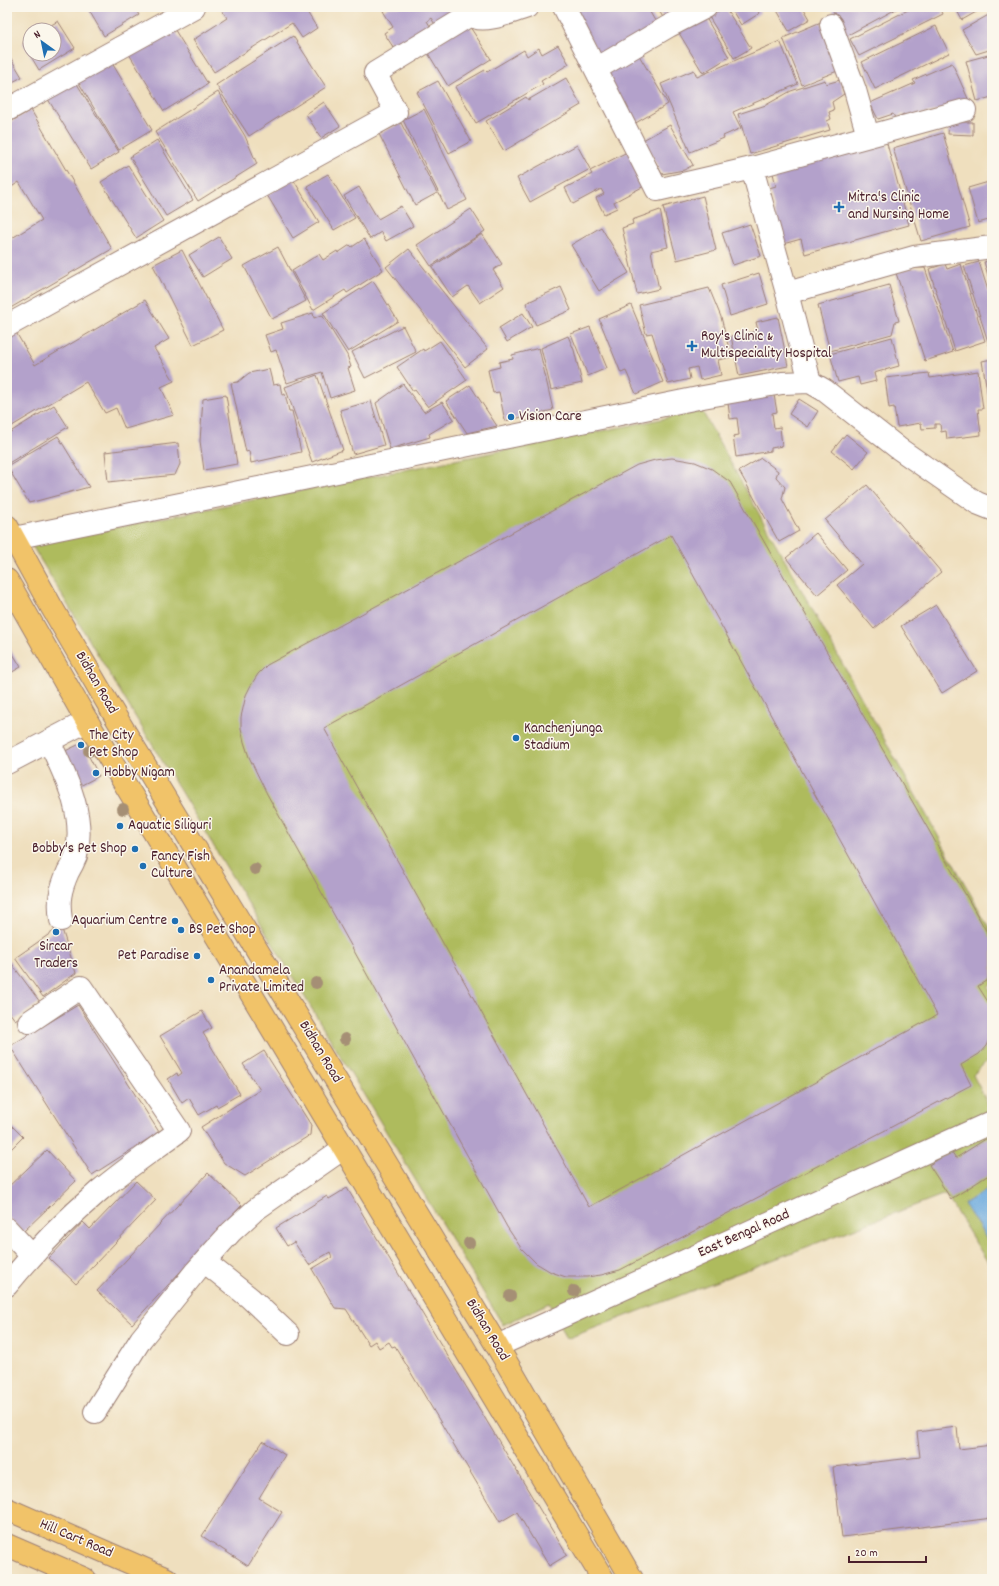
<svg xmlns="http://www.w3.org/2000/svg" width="999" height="1586" font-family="Dekko,sans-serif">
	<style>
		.green { fill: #aebb5d; stroke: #7c6d44 }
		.water { fill: #6caade; stroke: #5b6484 }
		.building { fill: #b3a1cb; fill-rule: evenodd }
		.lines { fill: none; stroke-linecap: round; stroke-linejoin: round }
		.minor-casing { stroke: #9c7f74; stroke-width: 24 }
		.major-casing { stroke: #9c7f74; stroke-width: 24 }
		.path { stroke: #9c7f74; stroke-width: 2.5; stroke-dasharray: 1 3; stroke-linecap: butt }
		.minor { stroke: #fff; stroke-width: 22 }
		.major { stroke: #f1c369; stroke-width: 22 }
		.tree { fill: #a58f75 }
		.poi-dot { fill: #1f6fb2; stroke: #fbf7ec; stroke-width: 1.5 }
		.labels { text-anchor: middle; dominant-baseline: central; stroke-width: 3; stroke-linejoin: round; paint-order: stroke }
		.poi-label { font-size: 15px; fill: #4a1f2b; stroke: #fbf7ec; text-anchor: start }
		.street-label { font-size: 15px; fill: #4a1f2b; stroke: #fbf7ec }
	</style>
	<rect width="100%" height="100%" fill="#fbf7ec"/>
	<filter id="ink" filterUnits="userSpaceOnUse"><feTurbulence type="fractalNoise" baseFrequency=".025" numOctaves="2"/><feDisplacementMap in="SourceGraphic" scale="8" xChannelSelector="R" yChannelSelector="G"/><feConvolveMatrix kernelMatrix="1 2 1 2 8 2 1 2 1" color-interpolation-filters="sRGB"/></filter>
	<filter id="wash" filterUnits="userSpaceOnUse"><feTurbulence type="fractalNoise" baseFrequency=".012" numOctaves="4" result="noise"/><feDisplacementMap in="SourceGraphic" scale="16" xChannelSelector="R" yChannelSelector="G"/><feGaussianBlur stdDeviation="0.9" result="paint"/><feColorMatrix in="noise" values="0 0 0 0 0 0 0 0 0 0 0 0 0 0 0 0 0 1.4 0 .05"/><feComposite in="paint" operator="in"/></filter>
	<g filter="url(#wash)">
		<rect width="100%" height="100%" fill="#efdfbe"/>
		<polygon class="green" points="702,411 992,933 992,984 988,986 992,994 992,1052 987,1061 973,1075 992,1112 992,1269 945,1194 566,1339 549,1303 503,1325 31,544"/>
		<polygon class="water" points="992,1186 992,1247 964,1204"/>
		<g id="blocks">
			<g class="building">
				<polygon points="87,7 134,7 139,15 104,36"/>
				<polygon points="136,7 145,7 138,11"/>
				<polygon points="220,7 304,7 317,28 302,38 292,23 214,72 193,40 227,18"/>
				<polygon points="389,7 451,7 455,14 436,26 431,18 427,21 433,31 397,53 384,33 393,27 383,11"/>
				<polygon points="571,7 647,7 658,26 601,58"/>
				<polygon points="657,7 686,7 665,21"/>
				<polygon points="725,7 751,48 734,58 709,17"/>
				<polygon points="730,7 756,7 760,13 741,25"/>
				<polygon points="775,7 803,7 810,19 789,31"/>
				<polygon points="831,7 900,7 846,36"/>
				<polygon points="914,7 940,7 943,14 859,56 850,39"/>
				<polygon points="955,7 985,7 962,20"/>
				<polygon points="703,13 729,57 703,73 676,28"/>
				<polygon points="992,13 992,49 976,54 962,30"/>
				<polygon points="58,21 75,48 39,70 23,43 30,38 30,54 54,54 54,30 43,30"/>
				<polygon points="821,22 840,70 802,85 783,38"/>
				<polygon points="468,24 491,59 448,86 426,50"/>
				<polygon points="936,26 949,53 875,89 862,62"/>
				<polygon points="173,27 208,84 164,111 129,54"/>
				<polygon points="293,36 326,87 249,136 216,85"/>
				<polygon points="780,41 798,84 733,112 741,128 723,136 724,138 690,152 661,84 694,70 697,77"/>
				<polygon points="558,45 569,64 541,81 543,84 476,123 455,87 485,70 487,72 524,50 527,56 539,48 542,54"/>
				<polygon points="7,52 22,77 7,85"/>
				<polygon points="637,52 668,104 634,124 604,71"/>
				<polygon points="992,54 992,97 977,101 966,61"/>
				<polygon points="109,58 152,130 119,150 76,78"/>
				<polygon points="952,63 970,103 905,118 904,114 895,118 893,114 878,119 870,103 915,83 913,80"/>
				<polygon points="566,78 581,105 504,151 486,121 526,97 528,100"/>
				<polygon points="74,79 119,152 91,169 46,96"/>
				<polygon points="825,80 826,84 840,80 844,94 832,102 834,110 829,112 831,119 827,121 830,130 750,154 738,114 766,105 791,91"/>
				<polygon points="438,81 471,141 449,153 417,92"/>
				<polygon points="218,92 245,136 257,164 198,201 155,132"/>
				<polygon points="324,102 340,126 321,138 306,114"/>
				<polygon points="424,109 436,133 443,152 467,200 447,210 403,120"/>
				<polygon points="31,110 112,249 7,310 7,241 42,220 19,182 7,190 7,124"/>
				<polygon points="949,122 973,122 973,135 948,134"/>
				<polygon points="401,123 437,193 415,205 379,134"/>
				<polygon points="670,125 693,165 684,170 662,174 643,140"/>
				<polygon points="943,133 970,227 921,241 893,148"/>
				<polygon points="157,140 193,200 166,216 130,157"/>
				<polygon points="886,140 909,225 805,254 801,239 783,244 769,188 776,186 771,165"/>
				<polygon points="577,145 590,169 530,202 517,178"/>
				<polygon points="629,151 646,185 614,202 617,208 604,214 596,198 604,194 601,189 573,204 565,188 592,174 590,171"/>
				<polygon points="128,165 163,221 136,238 101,182"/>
				<polygon points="328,174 355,218 334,230 307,186"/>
				<polygon points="293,179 319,222 293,238 267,195"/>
				<polygon points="992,181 992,219 978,223 968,188"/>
				<polygon points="359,187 378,219 401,206 413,226 386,241 381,232 370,239 344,196"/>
				<polygon points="703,196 716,250 677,260 663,207"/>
				<polygon points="471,209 485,231 431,266 417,245"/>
				<polygon points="660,210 668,247 651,251 659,289 637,294 622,228 633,224 632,220"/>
				<polygon points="750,224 761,256 733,265 722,233"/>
				<polygon points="601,227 629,273 599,291 571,245"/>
				<polygon points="482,234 502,264 493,270 504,287 480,303 468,286 452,297 432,267"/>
				<polygon points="219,237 232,259 203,277 189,255"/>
				<polygon points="364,239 383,270 347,293 345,290 313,310 292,271 319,254 323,260 337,251 338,253 350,245 352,247"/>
				<polygon points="278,247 306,301 272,319 244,266"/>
				<polygon points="409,249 488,349 465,367 386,267"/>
				<polygon points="182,250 223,330 193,345 153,265"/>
				<polygon points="992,260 992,289 984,262"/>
				<polygon points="979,262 992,303 992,344 989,345 964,266"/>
				<polygon points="945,264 947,269 961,264 985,341 955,351 929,269"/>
				<polygon points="910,268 925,268 953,352 925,361 896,273"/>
				<polygon points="759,273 768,304 730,316 721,285"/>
				<polygon points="373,281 398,321 348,352 323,313"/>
				<polygon points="889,285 899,321 895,322 892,334 830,351 818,305"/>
				<polygon points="561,287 571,310 536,325 526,303"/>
				<polygon points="709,288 721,317 731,357 718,360 721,375 700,380 697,367 688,369 690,379 668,384 652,333 646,334 639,305"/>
				<polygon points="145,300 169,339 154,348 174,381 161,387 174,415 125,429 116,408 105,413 86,382 7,429 7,333 14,329 35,365"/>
				<polygon points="631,305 663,382 636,394 626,371 621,373 599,319"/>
				<polygon points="313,313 314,318 322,315 347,355 351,367 348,368 355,390 330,398 322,372 287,383 276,350 271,352 265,335 283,329 281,323"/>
				<polygon points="523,313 532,327 507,342 499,328"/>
				<polygon points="778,317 788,366 739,376 731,336 758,331 756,322"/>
				<polygon points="403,326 416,352 365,378 352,352"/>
				<polygon points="590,327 607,368 588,376 571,334"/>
				<polygon points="568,336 574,350 582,383 551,390 541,348"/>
				<polygon points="892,337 899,366 874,373 876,381 860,385 858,377 838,382 830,354"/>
				<polygon points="440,341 467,380 428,407 415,390 413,391 397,367 423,349 424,351"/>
				<polygon points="539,348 553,410 505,421 499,392 493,393 488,370 500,367 499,362 513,359 512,355"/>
				<polygon points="992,359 992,413 991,413 982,361"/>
				<polygon points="269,369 273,385 280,384 282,395 285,394 289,411 292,411 301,452 251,463 249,451 246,452 231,383 238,382 249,373"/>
				<polygon points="978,371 983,409 978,409 981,435 947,439 946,431 941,432 940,424 935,424 935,428 922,429 921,423 897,427 894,407 889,408 885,378 929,373 930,378"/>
				<polygon points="317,375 343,450 312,462 285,387"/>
				<polygon points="403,384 424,412 442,402 454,419 429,434 430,437 390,449 376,403"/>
				<polygon points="470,385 497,426 467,433 446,401"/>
				<polygon points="226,395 237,464 204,470 200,441 203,399"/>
				<polygon points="774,395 777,412 772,413 774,428 780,427 782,446 771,448 771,451 736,457 733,436 739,435 737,418 730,419 728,403"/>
				<polygon points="799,399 818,411 808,427 789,414"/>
				<polygon points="371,401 384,445 353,454 340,410"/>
				<polygon points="54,405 68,427 7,464 7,434"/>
				<polygon points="846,434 868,452 854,469 832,451"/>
				<polygon points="58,436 89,487 29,503 7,466"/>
				<polygon points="178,443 180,464 175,475 108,482 105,452"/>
				<path d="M672,458l23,4 17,7 18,13 262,459v36l-14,9 14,22v24l-6,14 -7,8 -18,11 10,20 -351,185 -19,5 -14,2h-21l-15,-5 -15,-9 -15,-15 -14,-21 -240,-433 -18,-37 -5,-15 -3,-14v-11l5,-22 5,-10 7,-11 9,-9 370,-200 18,-5zM671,535l266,480 -348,192 -265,-479z"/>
				<polygon points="761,458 778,471 776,477 785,487 782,499 799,531 779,542 739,471"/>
				<polygon points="867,485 941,572 874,629 837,585 862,564 825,520"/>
				<polygon points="816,533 847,570 817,595 786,558"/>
				<polygon points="936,605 977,671 942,693 901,626"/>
				<polygon points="10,649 21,667 7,675 7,650"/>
				<polygon points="82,743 99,776 76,788 59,754"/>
				<polygon points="61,926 76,973 43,997 15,958"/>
				<polygon points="9,960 40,1002 15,1020 7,1009 7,962"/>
				<polygon points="78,1005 159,1132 92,1175 10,1046"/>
				<polygon points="202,1011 212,1028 203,1033 240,1094 217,1107 216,1105 199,1115 189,1098 182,1103 168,1079 177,1073 178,1076 182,1073 160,1036"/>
				<polygon points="264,1051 311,1125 310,1135 245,1176 224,1163 201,1127 260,1090 243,1064"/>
				<polygon points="10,1124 23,1137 7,1153 7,1127"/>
				<polygon points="992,1135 992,1173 951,1199 929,1165 951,1151 956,1158"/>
				<polygon points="47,1150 76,1181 23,1232 7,1216 7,1188"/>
				<polygon points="208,1173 242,1205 132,1324 97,1291"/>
				<polygon points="136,1181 156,1200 76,1284 49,1258 83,1222 90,1229"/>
				<polygon points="347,1188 567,1555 549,1566 517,1512 500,1522 395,1346 392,1347 389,1342 379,1348 375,1341 369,1345 346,1309 335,1308 312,1269 332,1257 330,1252 309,1265 294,1242 287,1246 276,1228 327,1196 329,1199"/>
				<polygon points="957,1427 959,1449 992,1445 992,1518 842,1537 833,1467 920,1457 917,1432"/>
				<polygon points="263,1441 285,1455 259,1498 282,1512 248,1566 202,1536"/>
			</g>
		</g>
	</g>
	<g filter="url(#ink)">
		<use href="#blocks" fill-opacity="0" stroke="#9c7f74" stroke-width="1"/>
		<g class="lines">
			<defs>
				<g id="minor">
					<path d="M466,7c1,3 2,6 5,8 11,10 43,-4 56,-8"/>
					<polyline points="564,7 657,190 752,168 787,293 810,382"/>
					<polyline points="831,25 855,90 868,136"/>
					<polyline points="596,69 669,26 706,7"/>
					<polyline points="7,110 194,7"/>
					<polyline points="752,168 965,110"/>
					<polyline points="787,293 914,257 992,247"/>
					<polyline points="7,326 396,112 375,73 470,15"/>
					<polyline points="14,538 703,397 782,383 810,382 824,390 898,448 977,503 992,509"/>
					<path d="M49,741c17,36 37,74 27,115 -2,5 -5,11 -8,16 -8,18 -10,29 -7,48"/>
					<polyline points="7,763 87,721"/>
					<polyline points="7,1229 31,1255"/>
					<polyline points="205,1262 250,1298 288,1334"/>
					<path d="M7,1285c28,-34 58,-65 92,-94 25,-21 53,-40 80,-60l-98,-144 -52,35"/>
					<polyline points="497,1346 992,1122"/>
					<polyline points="95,1412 141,1339 196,1271 231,1232 255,1210 344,1148"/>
				</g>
				<g id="major">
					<polyline points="7,526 51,606 111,709 497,1346 632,1579"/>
					<polyline points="7,580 87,721 603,1579"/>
					<polyline points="7,1509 167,1579"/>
					<polyline points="7,1545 85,1579"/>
				</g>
			</defs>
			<use href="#minor" class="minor-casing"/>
			<use href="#major" class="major-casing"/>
			<polyline class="path" points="7,856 11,864"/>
			<use href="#minor" class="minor"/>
			<use href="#major" class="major"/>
		</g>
		<g class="tree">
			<circle cx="89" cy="751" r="6"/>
			<circle cx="123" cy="809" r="6"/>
			<circle cx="255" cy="869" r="6"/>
			<circle cx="316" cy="983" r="6"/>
			<circle cx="345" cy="1039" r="6"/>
			<circle cx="469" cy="1243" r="6"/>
			<circle cx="574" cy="1291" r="6"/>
			<circle cx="510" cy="1296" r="6"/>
		</g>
	</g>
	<g class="poi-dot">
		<path d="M837 201h4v4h4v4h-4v4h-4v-4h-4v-4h4z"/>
		<path d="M690 340h4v4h4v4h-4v4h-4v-4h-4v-4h4z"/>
		<circle cx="511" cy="417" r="4"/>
		<circle cx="516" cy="738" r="4"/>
		<circle cx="81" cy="745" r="4"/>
		<circle cx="96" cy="773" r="4"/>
		<circle cx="120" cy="826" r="4"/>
		<circle cx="135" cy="849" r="4"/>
		<circle cx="143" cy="866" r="4"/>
		<circle cx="175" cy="921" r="4"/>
		<circle cx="181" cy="930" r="4"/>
		<circle cx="56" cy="932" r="4"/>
		<circle cx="197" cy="956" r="4"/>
		<circle cx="211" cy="980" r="4"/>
	</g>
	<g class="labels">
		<g class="poi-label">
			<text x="848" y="198">Mitra's Clinic<tspan x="848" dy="17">and Nursing Home</tspan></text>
			<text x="701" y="337">Roy's Clinic &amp;<tspan x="701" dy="17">Multispeciality Hospital</tspan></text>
			<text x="519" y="417">Vision Care</text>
			<text x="524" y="729">Kanchenjunga<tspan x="524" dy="17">Stadium</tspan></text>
			<text x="89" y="736">The City<tspan x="89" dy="17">Pet Shop</tspan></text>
			<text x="104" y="773">Hobby Nigam</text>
			<text x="128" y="826">Aquatic Siliguri</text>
			<text x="127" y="849" text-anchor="end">Bobby's Pet Shop</text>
			<text x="151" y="857">Fancy Fish<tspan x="151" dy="17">Culture</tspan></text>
			<text x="167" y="921" text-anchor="end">Aquarium Centre</text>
			<text x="189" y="930">BS Pet Shop</text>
			<text x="56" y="947" text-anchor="middle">Sircar<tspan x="56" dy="17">Traders</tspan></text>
			<text x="189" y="956" text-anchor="end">Pet Paradise</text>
			<text x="219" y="971">Anandamela<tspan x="219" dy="17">Private Limited</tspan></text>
		</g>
		<g class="street-label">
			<text transform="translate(96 683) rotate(60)">Bidhan Road</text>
			<text transform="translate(320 1052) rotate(59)">Bidhan Road</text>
			<text transform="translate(744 1234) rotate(-24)">East Bengal Road</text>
			<text transform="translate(487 1330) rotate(59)">Bidhan Road</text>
			<text transform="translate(76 1539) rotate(23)">Hill Cart Road</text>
		</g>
	</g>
	<rect width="999" height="1586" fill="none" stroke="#fbf7ec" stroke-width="24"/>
	<g transform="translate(42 42) rotate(327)"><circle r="19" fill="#fbf7ec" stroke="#b4a19f"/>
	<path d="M0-3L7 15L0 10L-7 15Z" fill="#1f6fb2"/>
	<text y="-6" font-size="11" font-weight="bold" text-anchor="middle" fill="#4a1f2b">N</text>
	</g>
	<path d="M849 1556v6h77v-6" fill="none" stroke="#4a1f2b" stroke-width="2"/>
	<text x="855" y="1556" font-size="12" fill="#4a1f2b" stroke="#fbf7ec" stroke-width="3" paint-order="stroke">20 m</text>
</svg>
